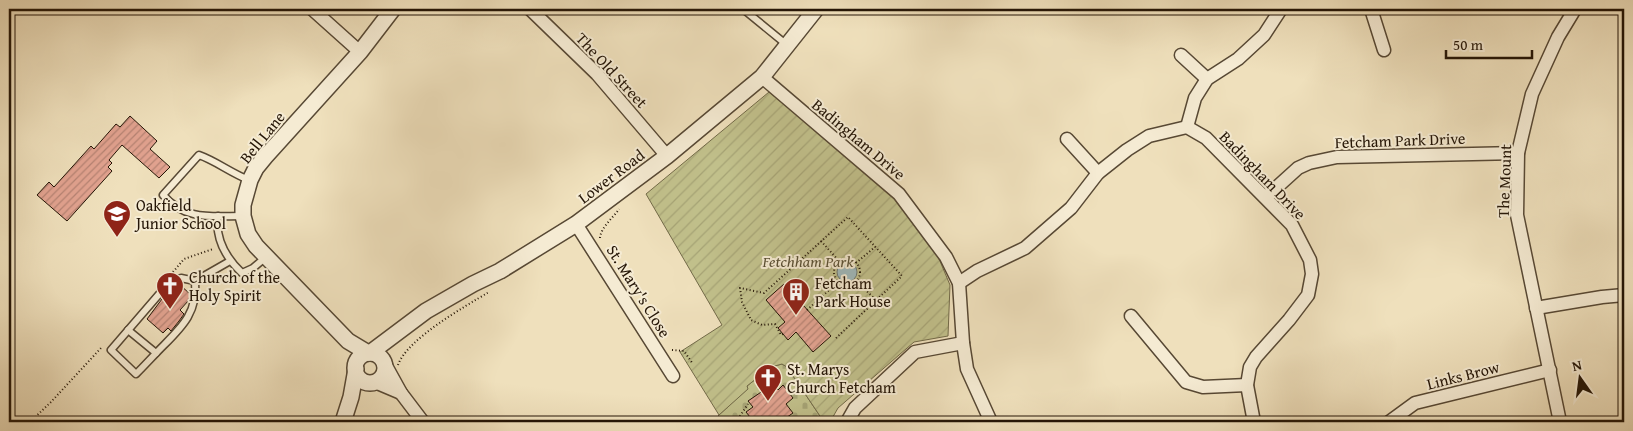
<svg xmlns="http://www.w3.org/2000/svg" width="1633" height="431" font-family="'Gentium Book Plus',serif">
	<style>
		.cemetery { fill: url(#cemetery-stones); stroke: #726a48 }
		.garden { fill: url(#garden-furrows); stroke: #726a48 }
		.water { fill: url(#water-ripples); stroke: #6e7874 }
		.building { fill: url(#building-hatch); stroke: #241506 }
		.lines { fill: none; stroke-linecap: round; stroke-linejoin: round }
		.service-casing { stroke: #574834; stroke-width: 9 }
		.minor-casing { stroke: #574834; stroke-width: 15 }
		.tertiary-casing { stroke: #574834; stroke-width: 18 }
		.path { stroke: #241506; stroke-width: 2; stroke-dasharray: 1 2.5; stroke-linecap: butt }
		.service { stroke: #f5ebd3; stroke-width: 6 }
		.minor { stroke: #f5ebd3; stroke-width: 12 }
		.tertiary { stroke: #f5ebd3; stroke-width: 15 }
		.labels { text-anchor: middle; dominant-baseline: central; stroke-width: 4; stroke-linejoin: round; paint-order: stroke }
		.street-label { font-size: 16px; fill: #241506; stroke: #f5ebd3 }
		.poi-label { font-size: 16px; fill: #241506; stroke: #f5ebd3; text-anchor: start }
		.park-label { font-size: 16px; font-style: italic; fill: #5b5135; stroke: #f5ebd3 }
	</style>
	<defs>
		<pattern id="cemetery-stones" width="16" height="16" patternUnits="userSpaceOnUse" patternTransform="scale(1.25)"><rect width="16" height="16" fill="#c1c08b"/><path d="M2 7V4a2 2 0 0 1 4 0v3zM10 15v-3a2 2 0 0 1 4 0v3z" fill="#a6a476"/></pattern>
		<pattern id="garden-furrows" width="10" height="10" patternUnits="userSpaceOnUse" patternTransform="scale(1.25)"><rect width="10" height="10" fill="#c1c08b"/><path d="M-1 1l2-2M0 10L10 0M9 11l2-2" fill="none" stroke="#a6a476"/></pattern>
		<pattern id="water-ripples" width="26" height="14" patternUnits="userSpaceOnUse" patternTransform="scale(1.25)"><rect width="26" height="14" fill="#a0babd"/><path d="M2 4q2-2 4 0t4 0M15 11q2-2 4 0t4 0" fill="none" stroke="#8a9fa1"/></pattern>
		<pattern id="building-hatch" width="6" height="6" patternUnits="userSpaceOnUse" patternTransform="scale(1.25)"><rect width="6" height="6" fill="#e1a28f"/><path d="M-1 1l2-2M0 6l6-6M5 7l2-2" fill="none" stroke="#b68373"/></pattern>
	</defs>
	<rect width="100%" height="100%" fill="#efe0bc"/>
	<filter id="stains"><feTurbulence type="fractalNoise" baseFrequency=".004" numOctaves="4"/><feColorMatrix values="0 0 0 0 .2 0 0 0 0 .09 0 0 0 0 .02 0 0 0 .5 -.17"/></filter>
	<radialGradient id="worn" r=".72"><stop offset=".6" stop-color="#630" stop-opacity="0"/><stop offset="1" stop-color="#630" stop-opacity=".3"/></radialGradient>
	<polygon class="cemetery" points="782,364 787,367 824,422 713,422 719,415 747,389 747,386 771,367"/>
	<polygon class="garden" points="769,92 860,167 898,201 937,254 950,285 948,336 914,342 838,408 830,422 824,422 787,367 782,364 771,367 747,386 748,389 719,415 680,352 722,325 646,194"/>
	<circle class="water" cx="847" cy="272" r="10"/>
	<g class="building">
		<polygon points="130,116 157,141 150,149 170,167 159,178 122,145 109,160 112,163 108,167 112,171 67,221 37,195 49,182 54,187 91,146 94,149 116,124 120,127"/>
		<polygon points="179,284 190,294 189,300 180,310 184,314 179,321 171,331 168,328 163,333 147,319 162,299 173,287"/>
		<polygon points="784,284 831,336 813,352 796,332 788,340 778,328 785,322 766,300"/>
		<polygon points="773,384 778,390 783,385 793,398 786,404 793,413 780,422 754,422 746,412 753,407 748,401"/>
	</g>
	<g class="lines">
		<defs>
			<g id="service">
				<polyline points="743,9 787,45"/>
				<path d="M218,216c-3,23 7,41 24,57l11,-5 13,-11"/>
				<path d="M243,216c-31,0 -58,5 -80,-21l36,-40c17,6 32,18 50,25"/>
				<path d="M195,281c3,30 -12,45 -31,64 -10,10 -18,19 -28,29l-25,-24 56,-65 14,-7 14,3 35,-20"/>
				<polyline points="128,330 156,353"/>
			</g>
			<g id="minor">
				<polyline points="312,9 360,52"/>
				<polyline points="530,9 597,74 667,156"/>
				<polyline points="1371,9 1384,50"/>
				<polyline points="1181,55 1207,79"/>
				<polyline points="762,77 899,194 946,257 959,283 963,343 967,369 991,422"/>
				<polyline points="1187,127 1195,98 1207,79 1238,59 1264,35 1281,9"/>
				<polyline points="1067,139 1098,173"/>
				<polyline points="1266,197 1298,168 1309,163 1337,157 1518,153"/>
				<polyline points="576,224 673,376"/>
				<polyline points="959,283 977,271 1025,248 1071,208 1098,173 1127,150 1149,136 1187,127 1206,138 1292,225 1310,260 1312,274 1308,295 1289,320 1256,357 1250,367 1247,385 1254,422"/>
				<polyline points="1536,308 1602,297 1624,295"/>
				<polyline points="1131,316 1186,382 1203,387 1247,385"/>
				<polyline points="385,364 401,393 423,422"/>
				<polyline points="375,382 401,393"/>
				<polyline points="847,422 855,408 915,352 963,343"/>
				<polyline points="1389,422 1415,403 1550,370"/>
				<polyline points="1560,422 1517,215 1518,153 1532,94 1558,37 1575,9"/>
			</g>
			<g id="tertiary">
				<polyline points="368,353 348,341 256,246 248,234 243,216 243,205 250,180 256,168 265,157 360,52 393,9"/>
				<polyline points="370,353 426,311 473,284 500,271 576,224 667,156 762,77 816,9"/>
				<circle cx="370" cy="368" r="15"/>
				<polyline points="343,422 351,397 356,369"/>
			</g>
		</defs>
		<use href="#service" class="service-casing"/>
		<use href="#minor" class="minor-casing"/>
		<use href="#tertiary" class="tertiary-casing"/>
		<g class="path">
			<path d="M600,238c1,-11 13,-20 19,-29"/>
			<polyline points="821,241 839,261"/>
			<circle cx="847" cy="272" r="13"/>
			<polyline points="856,263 875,247"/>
			<polyline points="173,272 184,259 213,249"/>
			<polyline points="857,282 876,300"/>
			<polyline points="807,310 838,282"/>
			<polyline points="783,334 781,335 775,324 762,325 751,320 742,302 740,288 764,293 848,217 902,276 835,339"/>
			<polyline points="672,350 684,351 693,364"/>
			<path d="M398,365c9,-26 66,-58 91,-73"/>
			<polyline points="30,422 51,402 101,348"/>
			<polyline points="736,422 748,404"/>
		</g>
		<use href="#service" class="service"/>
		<use href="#minor" class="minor"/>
		<use href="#tertiary" class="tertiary"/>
	</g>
	<defs>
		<symbol id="school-pin" viewBox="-11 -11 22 30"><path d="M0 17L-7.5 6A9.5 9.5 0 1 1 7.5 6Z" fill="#8f2418" stroke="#f5ebd3"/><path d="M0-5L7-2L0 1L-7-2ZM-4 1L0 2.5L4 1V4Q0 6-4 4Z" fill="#fff"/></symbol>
		<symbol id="church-pin" viewBox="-11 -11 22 30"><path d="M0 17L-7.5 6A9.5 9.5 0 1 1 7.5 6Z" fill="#8f2418" stroke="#f5ebd3"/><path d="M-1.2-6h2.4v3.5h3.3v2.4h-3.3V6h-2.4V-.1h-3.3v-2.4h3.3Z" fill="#fff"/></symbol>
		<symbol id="building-pin" viewBox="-11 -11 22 30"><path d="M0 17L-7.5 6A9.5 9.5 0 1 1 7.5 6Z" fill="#8f2418" stroke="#f5ebd3"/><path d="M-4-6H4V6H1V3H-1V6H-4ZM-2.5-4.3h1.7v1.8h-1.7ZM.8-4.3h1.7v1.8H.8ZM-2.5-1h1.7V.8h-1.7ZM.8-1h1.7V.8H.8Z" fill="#fff"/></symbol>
	</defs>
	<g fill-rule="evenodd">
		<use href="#school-pin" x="101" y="198" width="32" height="43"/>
		<use href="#church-pin" x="154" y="270" width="32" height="43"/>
		<use href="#building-pin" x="780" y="276" width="32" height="43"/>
		<use href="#church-pin" x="752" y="362" width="32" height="43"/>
	</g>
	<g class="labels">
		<g class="street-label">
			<text transform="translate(612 70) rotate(47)">The Old Street</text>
			<text transform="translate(262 137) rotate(-51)">Bell Lane</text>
			<text transform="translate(859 139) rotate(40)">Badingham Drive</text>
			<text transform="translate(1400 140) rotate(-2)">Fetcham Park Drive</text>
			<text transform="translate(1263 175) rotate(46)">Badingham Drive</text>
			<text transform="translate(611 176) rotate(-37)">Lower Road</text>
			<text transform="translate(1504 181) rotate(-88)">The Mount</text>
			<text transform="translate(639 291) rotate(58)">St. Mary's Close</text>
			<text transform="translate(1463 375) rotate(-14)">Links Brow</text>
		</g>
		<g class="poi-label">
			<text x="136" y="205">Oakfield<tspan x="136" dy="18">Junior School</tspan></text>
			<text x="189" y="277">Church of the<tspan x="189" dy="18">Holy Spirit</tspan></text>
			<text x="815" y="283">Fetcham<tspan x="815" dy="18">Park House</tspan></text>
			<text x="787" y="369">St. Marys<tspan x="787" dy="18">Church Fetcham</tspan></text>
		</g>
		<g class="park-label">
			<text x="808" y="261">Fetchham Park</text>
		</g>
	</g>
	<rect width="1633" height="431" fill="none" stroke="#efe0bc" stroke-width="30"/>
	<rect x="10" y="10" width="1613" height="411" fill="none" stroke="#241506" stroke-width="2.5"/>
	<rect x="15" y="15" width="1603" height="401" fill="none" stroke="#241506"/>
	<g transform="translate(1580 378) rotate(346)" stroke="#f5ebd3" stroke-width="4" paint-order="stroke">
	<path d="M0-4L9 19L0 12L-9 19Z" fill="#241506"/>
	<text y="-8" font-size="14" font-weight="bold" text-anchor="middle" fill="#241506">N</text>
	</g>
	<path d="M1446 50v8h86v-8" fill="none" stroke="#241506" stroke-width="2.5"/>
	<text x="1453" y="50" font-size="15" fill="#241506" stroke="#f5ebd3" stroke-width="4" paint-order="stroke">50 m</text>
	<rect width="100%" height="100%" filter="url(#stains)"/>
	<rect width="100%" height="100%" fill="url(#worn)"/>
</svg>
